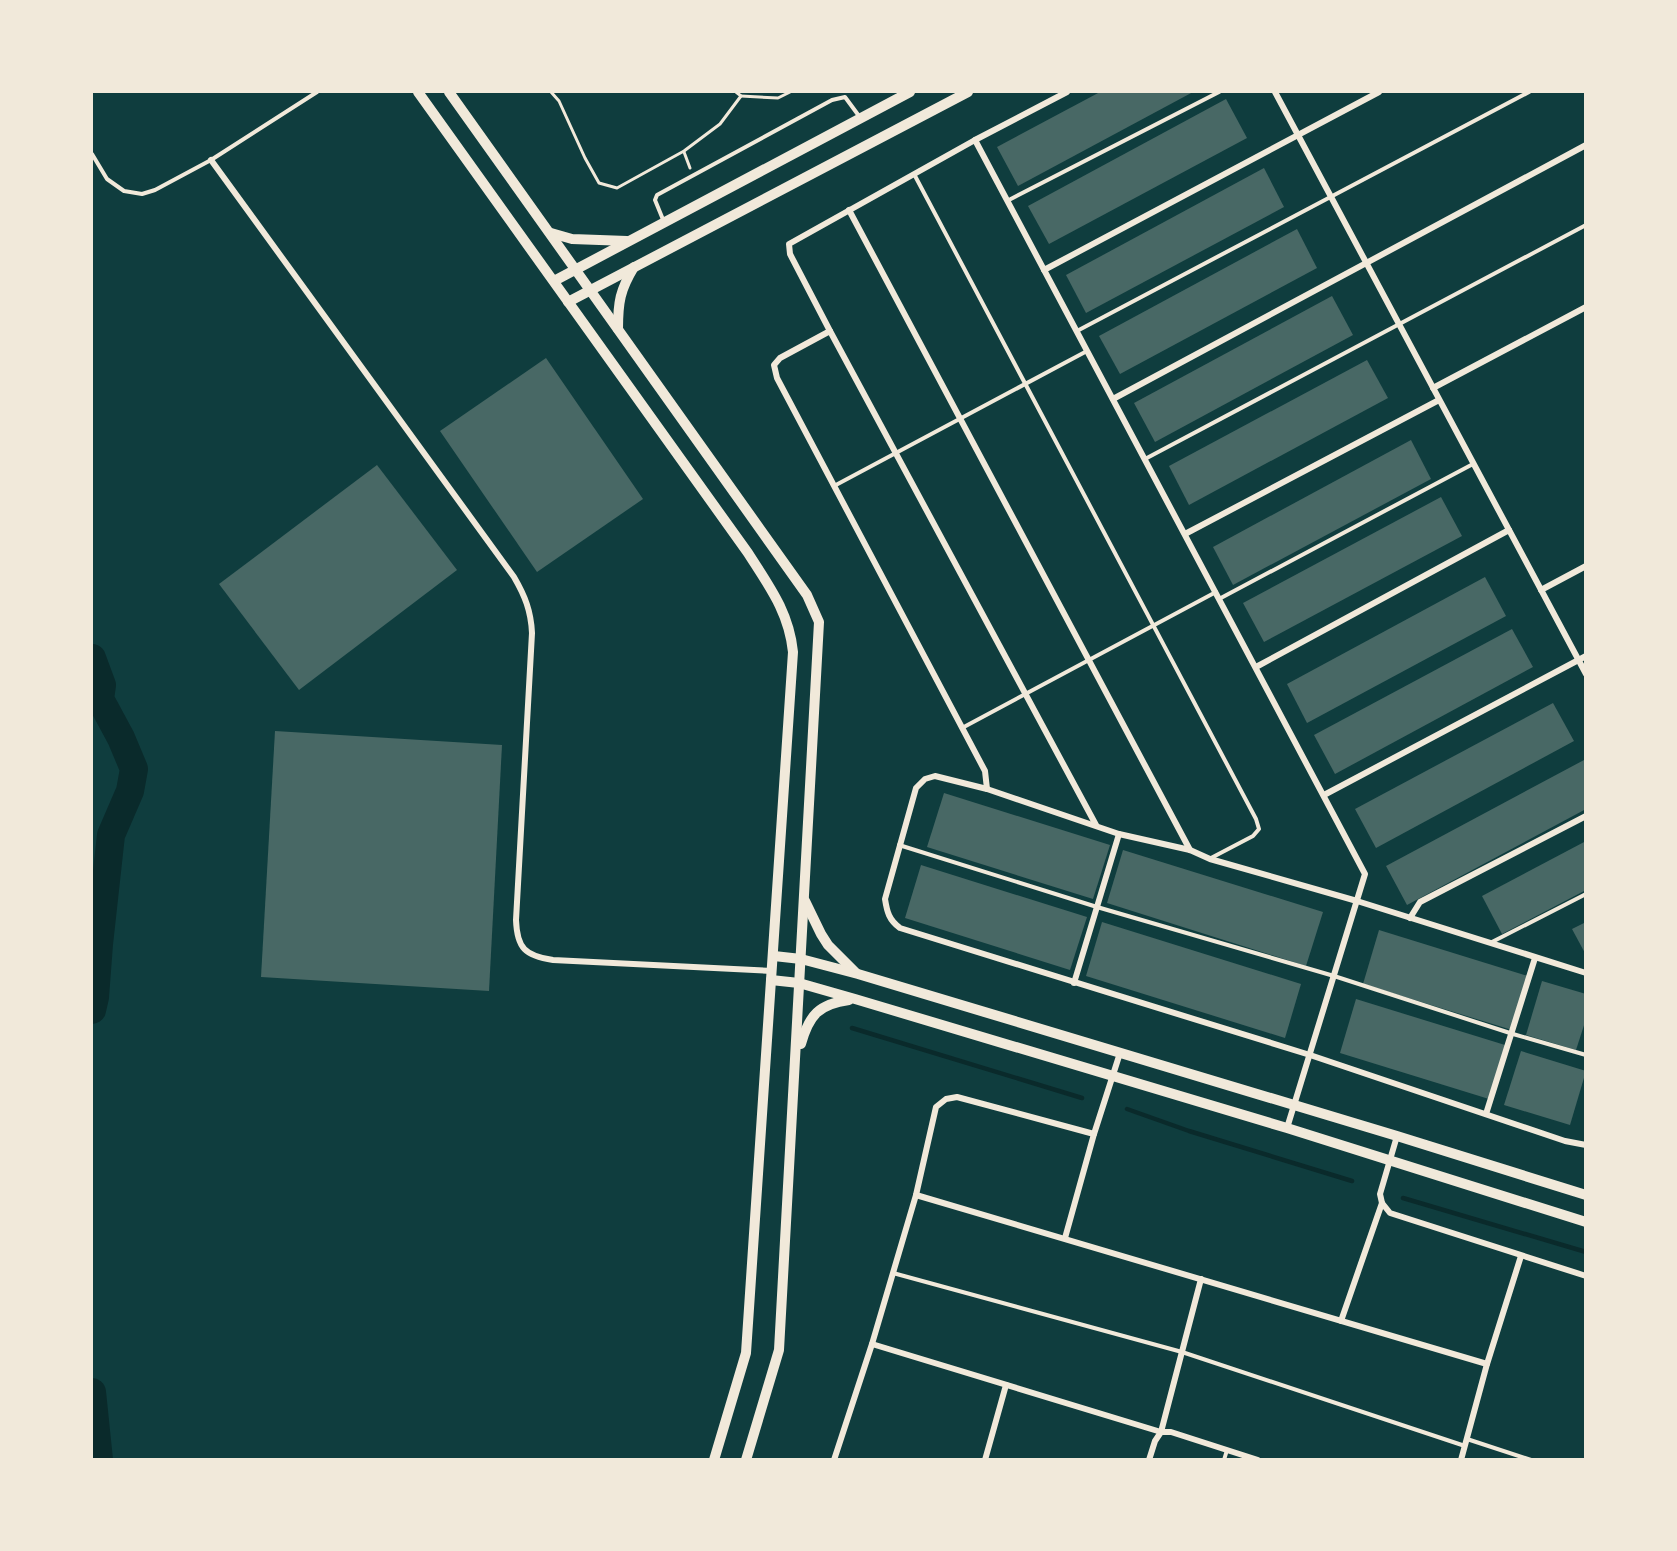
<svg xmlns="http://www.w3.org/2000/svg" width="1677" height="1551" font-family="'PT Serif',serif">
	<style>
		.lines { fill: none; stroke-linecap: round; stroke-linejoin: round }
		.stream { stroke: #0a2a2b; stroke-width: 4.5 }
		.river { stroke: #0a2a2b; stroke-width: 28 }
		.building { fill: #486865 }
		.path { stroke: #f1e9da; stroke-width: 3 }
		.service { stroke: #f1e9da; stroke-width: 4 }
		.minor { stroke: #f1e9da; stroke-width: 6 }
		.tertiary { stroke: #f1e9da; stroke-width: 10 }
	</style>
	<rect width="100%" height="100%" fill="#0f3d3e"/>
	<g class="lines">
		<g class="stream">
			<polyline points="852,1028 1082,1098"/>
			<polyline points="1127,1109 1189,1131 1352,1181"/>
			<polyline points="1403,1198 1586,1252"/>
		</g>
		<g class="river">
			<polyline points="92,658 102,685 100,699 121,738 134,769 130,791 111,835 99,944 95,997 92,1010"/>
			<polyline points="92,1392 99,1460"/>
		</g>
	</g>
	<g class="building">
		<polygon points="1100,92 1193,92 1018,186 997,147"/>
		<polygon points="1226,99 1247,138 1049,244 1028,206"/>
		<polygon points="1264,168 1284,207 1086,313 1066,275"/>
		<polygon points="1297,229 1317,268 1120,374 1099,336"/>
		<polygon points="1332,296 1353,335 1155,442 1134,403"/>
		<polygon points="546,358 643,499 537,572 440,431"/>
		<polygon points="1367,360 1388,398 1189,505 1169,466"/>
		<polygon points="1411,440 1431,479 1233,585 1213,547"/>
		<polygon points="377,465 457,570 299,690 219,584"/>
		<polygon points="1441,497 1462,536 1264,642 1243,603"/>
		<polygon points="1485,577 1506,616 1307,723 1287,684"/>
		<polygon points="1512,629 1533,667 1335,774 1314,735"/>
		<polygon points="1553,703 1574,741 1376,848 1355,809"/>
		<polygon points="275,731 502,745 489,991 261,977"/>
		<polygon points="1584,760 1586,763 1586,809 1407,905 1386,866"/>
		<polygon points="944,793 1110,845 1093,899 927,847"/>
		<polygon points="1586,841 1586,890 1502,934 1482,896"/>
		<polygon points="1123,850 1323,912 1306,966 1107,903"/>
		<polygon points="921,865 1087,917 1070,970 905,918"/>
		<polygon points="1102,922 1301,984 1285,1038 1086,976"/>
		<polygon points="1586,922 1586,955 1572,929"/>
		<polygon points="1379,930 1528,976 1512,1030 1363,984"/>
		<polygon points="1542,981 1586,994 1586,1019 1576,1050 1526,1035"/>
		<polygon points="1356,999 1505,1045 1489,1099 1340,1053"/>
		<polygon points="1521,1051 1586,1071 1570,1125 1504,1105"/>
	</g>
	<g class="lines">
		<g class="path">
			<polyline points="551,92 559,101 585,158 599,183 617,188 684,151 720,124 741,96 736,92"/>
			<polyline points="741,96 778,98 790,92"/>
			<polyline points="684,152 690,168"/>
		</g>
		<g class="service">
			<polyline points="92,154 107,179 124,191 142,194 155,190 211,160 317,92"/>
			<polyline points="914,174 1256,819 1259,829 1253,836 1211,858"/>
			<polyline points="1007,201 1219,92"/>
			<polyline points="664,222 655,200 657,195 832,100 845,97 859,116"/>
			<polyline points="1077,331 1529,92"/>
			<polyline points="1145,459 1586,225"/>
			<polyline points="834,486 1087,351"/>
			<polyline points="1219,599 1473,464"/>
			<polyline points="962,728 1216,592"/>
			<polyline points="899,845 1097,907 1334,976 1513,1034 1586,1055"/>
			<polyline points="1490,943 1586,894"/>
			<polyline points="893,1273 1182,1352 1465,1446"/>
			<polyline points="1467,1439 1531,1460"/>
			<polyline points="1224,1460 1227,1450"/>
		</g>
		<g class="minor">
			<polyline points="1067,92 975,140 789,244 790,254 830,331 1096,825"/>
			<polyline points="1275,92 1586,674"/>
			<polyline points="975,140 1365,874 1287,1128"/>
			<path d="M211,160l303,417c11,19 17,34 18,56l-16,287c1,28 9,36 37,40l219,11"/>
			<polyline points="849,210 1190,850"/>
			<polyline points="1044,270 1379,92"/>
			<polyline points="830,331 780,358 774,365 777,378 985,771 987,789"/>
			<polyline points="1433,388 1586,307"/>
			<polyline points="1113,399 1586,145"/>
			<polyline points="1185,534 1439,400"/>
			<polyline points="1541,590 1586,566"/>
			<polyline points="1256,667 1509,530"/>
			<polyline points="1324,795 1586,656"/>
			<polyline points="1410,918 1420,902 1586,816"/>
			<path d="M1586,973l-229,-72 -147,-42 -20,-9 -71,-16 -132,-45 -52,-13 -10,3 -9,9 -31,111c2,13 4,21 15,29l410,127 255,86 21,4"/>
			<polyline points="1074,983 1119,834"/>
			<polyline points="1486,1114 1535,958"/>
			<polyline points="1094,1134 1120,1053"/>
			<polyline points="1397,1136 1380,1194 1382,1203 1390,1213 1586,1276"/>
			<polyline points="916,1195 1487,1364"/>
			<polyline points="1341,1321 1382,1203"/>
			<polyline points="872,1344 1161,1432 1171,1432 1258,1460"/>
			<polyline points="834,1460 872,1344 916,1195 936,1107 946,1099 957,1097 1094,1134 1065,1238"/>
			<polyline points="985,1460 1006,1385"/>
			<polyline points="1149,1460 1155,1441 1161,1432 1201,1279"/>
			<polyline points="1461,1460 1487,1364 1521,1256"/>
		</g>
		<g class="tertiary">
			<path d="M418,92l330,461c21,33 41,59 45,99l-47,701 -32,107"/>
			<polyline points="449,92 807,595 819,622 779,1350 746,1460"/>
			<polyline points="551,233 572,239 627,241"/>
			<polyline points="554,281 910,92"/>
			<polyline points="568,302 968,92"/>
			<path d="M618,329c0,-27 2,-39 16,-62"/>
			<polyline points="805,901 821,934 828,945 856,973"/>
			<polyline points="774,956 801,959 858,974 1397,1136 1586,1195"/>
			<polyline points="771,980 799,983 855,999 1287,1128 1586,1222"/>
			<path d="M801,1044c8,-29 18,-40 48,-44"/>
		</g>
	</g>
	<rect width="1677" height="1551" fill="none" stroke="#f1e9da" stroke-width="186"/>
</svg>
